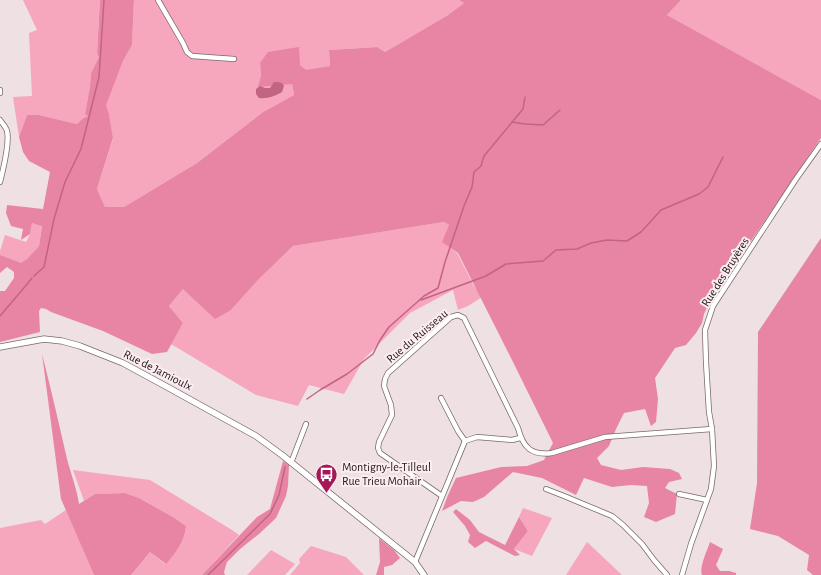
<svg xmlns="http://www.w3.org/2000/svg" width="821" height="575" font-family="'Alegreya Sans',sans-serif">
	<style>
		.green { fill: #f6a6bd }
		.forest { fill: #e885a4 }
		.water { fill: #c26483 }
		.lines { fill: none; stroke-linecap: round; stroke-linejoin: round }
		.stream { stroke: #c26483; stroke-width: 1.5 }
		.minor-casing { stroke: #77696c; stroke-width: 6 }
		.tertiary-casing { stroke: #77696c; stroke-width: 7 }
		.minor { stroke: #fff; stroke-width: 4.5 }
		.tertiary { stroke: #fff; stroke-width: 5.5 }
		.labels { text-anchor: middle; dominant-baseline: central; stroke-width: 4; stroke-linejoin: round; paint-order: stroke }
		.street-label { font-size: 12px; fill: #1e181a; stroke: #fdedf1 }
		.poi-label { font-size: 12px; fill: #1e181a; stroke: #fdedf1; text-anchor: start }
	</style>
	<rect width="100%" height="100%" fill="#efe0e3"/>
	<g class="green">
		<polygon points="23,0 100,0 97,52 99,57 91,73 90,86 85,114 89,116 82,119 77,124 39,115 27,115 19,137 13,97 32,96 29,33 37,30"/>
		<polygon points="134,0 459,0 464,3 448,15 385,52 377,47 329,50 330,66 306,71 300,65 260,63 261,76 292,84 294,95 263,112 197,163 124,207 105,207 97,189 113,139 109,114 105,105 123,61 132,45"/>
		<polygon points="681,0 821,0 821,100 667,15"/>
		<polygon points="444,222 449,225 443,242 457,253 474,286 482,297 468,306 458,310 453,290 410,313 364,359 344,394 309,385 298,406 256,395 171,344 183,323 169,306 183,289 231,310 258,280 293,246"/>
		<polygon points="32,223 42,225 39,246 27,259 21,264 0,255 0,251 5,235 26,242 30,234"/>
		<path d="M73,470l77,10 82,50 7,5 -37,40h-71l19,-23 15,12c11,-11 20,-22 21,-38l-13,-9 -34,-19 -14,-5 -30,1 -11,7z"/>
		<polygon points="523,508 552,518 532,556 514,549 528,531 519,517"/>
		<polygon points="66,510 94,575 0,575 0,528 41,520 45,524"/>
		<polygon points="587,542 622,575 566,575"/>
		<polygon points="311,546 346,557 364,575 290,575 300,563 299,559"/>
		<polygon points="271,550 295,564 285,575 247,575"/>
	</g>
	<g class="forest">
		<polygon points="100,0 134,0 132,45 123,61 106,105 109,114 113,138 97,189 105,207 124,207 197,163 263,112 294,95 292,84 258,87 261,76 260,63 268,52 299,47 300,65 306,70 330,66 329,50 377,47 385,52 448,15 464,3 459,0 681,0 667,15 821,100 821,138 709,303 704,314 702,323 696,333 686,345 675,348 655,378 658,399 656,422 651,426 645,409 624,413 616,429 609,446 597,458 601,465 621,470 643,467 670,469 679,473 682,479 669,482 665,488 677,494 675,514 656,522 644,517 649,503 647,486 631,485 612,487 584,478 576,495 542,478 513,472 484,497 473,502 461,501 442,511 448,495 456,478 501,467 527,466 544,460 553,443 511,358 458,253 442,242 449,225 444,222 293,246 258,280 231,310 215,319 183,289 169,306 183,323 167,352 152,354 103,331 51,312 46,309 41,308 39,311 40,332 0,342 0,291 5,291 14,278 14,272 7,267 0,273 0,255 21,263 27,259 39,246 42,226 32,223 30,234 21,240 23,229 11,226 6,213 7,205 43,209 50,172 29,161 23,152 19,137 27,115 39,115 77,124 82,119 88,116 85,114 90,86 91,73 99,57 97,53"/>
		<polygon points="821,238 821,575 813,575 807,570 809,555 778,536 750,529 757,483 758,332"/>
		<path d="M42,354c9,35 17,70 25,105 4,15 10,30 12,45l16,-10 30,-1 14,5 34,19 13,9c-1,15 -10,27 -20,38l-16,-12 -19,23h-37l-33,-76z"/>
		<polygon points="283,461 289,465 288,486 286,496 276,518 259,534 240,549 227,562 224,572 225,575 202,575 257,517 270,509"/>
		<polygon points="456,509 470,520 479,532 505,545 519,517 528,531 514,549 520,555 515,556 486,541 475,548 468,542 470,535 465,526 453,512"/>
		<polygon points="379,538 394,550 400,558 392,565 384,567 384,575 376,575 380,562"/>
		<path d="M710,542l13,7 -7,16 4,6h9l7,2v2h-34c-3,-8 5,-24 8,-33z"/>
	</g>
	<path class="water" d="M274,82c5,0 8,0 10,4l-2,6c-7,4 -15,7 -23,6l-3,-4v-5l4,-3 5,2h5z"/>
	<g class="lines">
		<g class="stream">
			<polyline points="512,122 525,124 543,125 560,110"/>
			<polyline points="34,276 44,267 54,219 65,182 81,149 99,77 104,0"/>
			<polyline points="421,300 486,276 506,264 543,261 556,250 577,249 591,243 607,240 627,241 641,232 661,210 699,194 708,187 723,157"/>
			<polyline points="0,316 23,289 32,278"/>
			<polyline points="307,399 320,390 347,374 373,354 380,340 389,327 424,296 438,288 445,262 464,206 472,187 474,172 481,166 484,156 523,109 525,97"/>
			<polyline points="208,575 270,514 279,495 285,467"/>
		</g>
		<defs>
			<g id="minor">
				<polyline points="158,0 183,43 187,52 192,56 234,59"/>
				<polyline points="0,90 0,93"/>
				<path d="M0,120c3,4 6,7 7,11 3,12 -4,39 -7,51"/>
				<polyline points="441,398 458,431 465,441"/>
				<polyline points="291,463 306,424"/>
				<polyline points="546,489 564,496 612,516 623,525 642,544 654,560 667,575"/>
				<polyline points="679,494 707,500"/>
				<path d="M442,496l-62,-43 -2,-5 1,-6 13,-27 -1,-10 -7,-19 1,-7 3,-6 63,-56 7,-2 6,3 54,110c5,19 13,28 34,25l53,-16 107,-8"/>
				<polyline points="415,562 465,441 477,437 512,440 520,438"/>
				<polyline points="682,575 691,544 711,489 714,466 712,429 709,412 706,362 705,330 713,306 796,179 821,144"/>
			</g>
			<polyline id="tertiary" points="0,347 44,339 62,341 80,346 123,363 169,388 256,436 282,455 415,562 424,575"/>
		</defs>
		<use href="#minor" class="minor-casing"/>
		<use href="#tertiary" class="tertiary-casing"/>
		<use href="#minor" class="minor"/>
		<use href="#tertiary" class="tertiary"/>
	</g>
	<defs>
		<symbol id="bus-pin" viewBox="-11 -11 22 30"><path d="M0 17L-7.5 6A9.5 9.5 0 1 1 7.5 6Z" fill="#a61758" stroke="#fdedf1"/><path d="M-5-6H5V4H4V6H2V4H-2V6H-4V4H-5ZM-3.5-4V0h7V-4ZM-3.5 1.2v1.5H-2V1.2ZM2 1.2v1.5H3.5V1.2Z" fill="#fff"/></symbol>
	</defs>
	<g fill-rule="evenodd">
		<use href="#bus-pin" x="314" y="462" width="25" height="34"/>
	</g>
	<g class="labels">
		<g class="street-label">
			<text transform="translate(725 272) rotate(-58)">Rue des Bruyères</text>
			<text transform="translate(417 336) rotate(-40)">Rue du Ruisseau</text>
			<text transform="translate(158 370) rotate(27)">Rue de Jamioulx</text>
		</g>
		<g class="poi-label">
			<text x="342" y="467">Montigny-le-Tilleul<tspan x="342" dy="14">Rue Trieu Mohair</tspan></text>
		</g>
	</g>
</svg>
